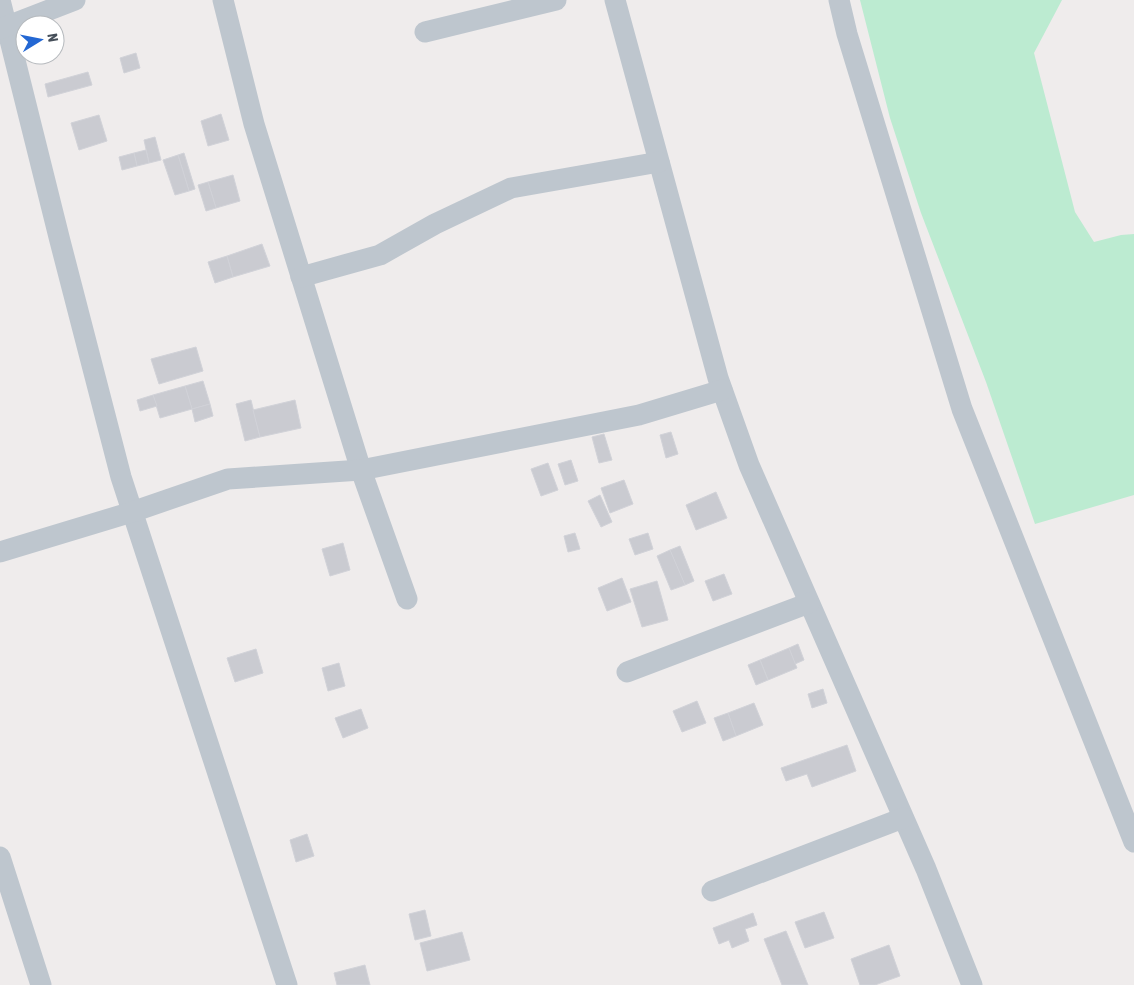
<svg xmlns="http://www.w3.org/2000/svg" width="1134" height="985" font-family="'Asap Condensed',sans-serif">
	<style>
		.green { fill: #bcebd1 }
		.building { fill: #cacbd1; stroke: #d1d2d8 }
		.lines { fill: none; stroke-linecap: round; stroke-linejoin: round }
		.minor { stroke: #bec6ce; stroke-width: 21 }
	</style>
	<rect width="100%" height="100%" fill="#efecec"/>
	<polygon class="green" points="860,0 1062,0 1034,53 1075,212 1094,242 1121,235 1134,234 1134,495 1035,524 986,382 921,213 890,118"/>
	<g class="building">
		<polygon points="136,53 140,68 124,73 120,58"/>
		<polygon points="88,72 92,85 48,97 45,84"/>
		<polygon points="221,114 229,140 208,146 201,121"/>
		<polygon points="99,115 107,141 79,150 71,123"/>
		<polygon points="155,137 161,160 149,163 144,140"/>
		<polygon points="146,150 149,163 137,166 134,153"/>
		<polygon points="134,153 137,166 122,170 119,157"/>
		<polygon points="184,153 195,189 189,191 178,155"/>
		<polygon points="178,155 189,191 175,195 163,160"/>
		<polygon points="233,175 240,201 216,208 208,182"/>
		<polygon points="208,182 216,208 206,211 198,185"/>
		<polygon points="262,244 270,266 233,277 227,256"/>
		<polygon points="227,256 233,277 215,283 208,262"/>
		<polygon points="196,347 203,371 159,384 151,359"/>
		<polygon points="203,381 210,404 192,409 185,386"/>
		<polygon points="185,386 192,409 160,418 153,395"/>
		<polygon points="153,395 157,406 140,411 137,400"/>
		<polygon points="251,400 260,437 245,441 236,404"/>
		<polygon points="295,400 301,428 260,437 253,410"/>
		<polygon points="210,404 213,416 195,422 192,409"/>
		<polygon points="671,432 678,454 666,458 660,435"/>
		<polygon points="604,434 612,460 599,463 592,437"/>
		<polygon points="571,460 578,481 565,485 558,464"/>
		<polygon points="548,463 558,490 541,496 531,469"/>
		<polygon points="624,480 633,504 610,513 601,488"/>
		<polygon points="716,492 727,518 696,530 686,505"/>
		<polygon points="600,495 612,522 601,527 588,501"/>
		<polygon points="575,533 580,549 568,552 564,536"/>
		<polygon points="648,533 653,549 635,555 629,539"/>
		<polygon points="343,543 350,570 330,576 322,549"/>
		<polygon points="680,546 694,581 685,585 670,550"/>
		<polygon points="670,550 685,585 671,590 657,556"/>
		<polygon points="724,574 732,594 713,601 705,581"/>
		<polygon points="622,578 631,602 607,611 598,588"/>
		<polygon points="657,581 668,620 642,627 630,589"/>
		<polygon points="798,644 804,660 795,664 789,648"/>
		<polygon points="789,648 797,668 768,680 760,660"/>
		<polygon points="256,649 263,673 235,682 227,658"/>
		<polygon points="760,660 768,680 756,685 748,665"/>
		<polygon points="339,663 345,686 328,691 322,668"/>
		<polygon points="823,689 827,703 812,708 808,694"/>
		<polygon points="697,701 706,723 682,732 673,711"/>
		<polygon points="754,703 763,725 736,736 728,713"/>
		<polygon points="361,709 368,728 343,738 335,718"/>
		<polygon points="728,713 736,736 723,741 714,718"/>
		<polygon points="847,745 856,771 812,787 807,774 786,781 781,768"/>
		<polygon points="307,834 314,856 296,862 290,840"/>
		<polygon points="425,910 431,936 415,940 409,914"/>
		<polygon points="824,912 834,938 805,948 795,922"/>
		<polygon points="753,913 757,925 745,929 749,941 732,948 729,940 719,944 713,928"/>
		<polygon points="786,931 808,985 782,985 764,939"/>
		<polygon points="462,932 470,960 427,971 420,943"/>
		<polygon points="889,945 900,976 875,985 860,985 851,959"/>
		<polygon points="365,965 370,985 337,985 334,973"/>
	</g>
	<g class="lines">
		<g class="minor">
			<polyline points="0,0 60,241 121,477 287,985"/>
			<polyline points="223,0 254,124 361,470 407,599"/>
			<polyline points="615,0 718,378 749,465 926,869 972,985"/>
			<polyline points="839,0 847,34 962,409 1134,842"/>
			<polyline points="0,29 75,0"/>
			<polyline points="425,32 556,0"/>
			<polyline points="301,277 380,255 435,224 511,188 659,162"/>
			<polyline points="0,552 132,512 228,479 361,470 639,415 722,390"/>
			<polyline points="627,672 809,603"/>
			<polyline points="0,857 41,985"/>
			<polyline points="712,891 903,818"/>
		</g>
	</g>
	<g transform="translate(40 40) rotate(80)"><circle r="24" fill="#ffffff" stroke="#b5b9bd"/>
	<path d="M0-4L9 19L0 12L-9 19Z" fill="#2367d3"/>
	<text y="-8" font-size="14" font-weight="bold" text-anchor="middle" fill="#464f59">N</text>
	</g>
</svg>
